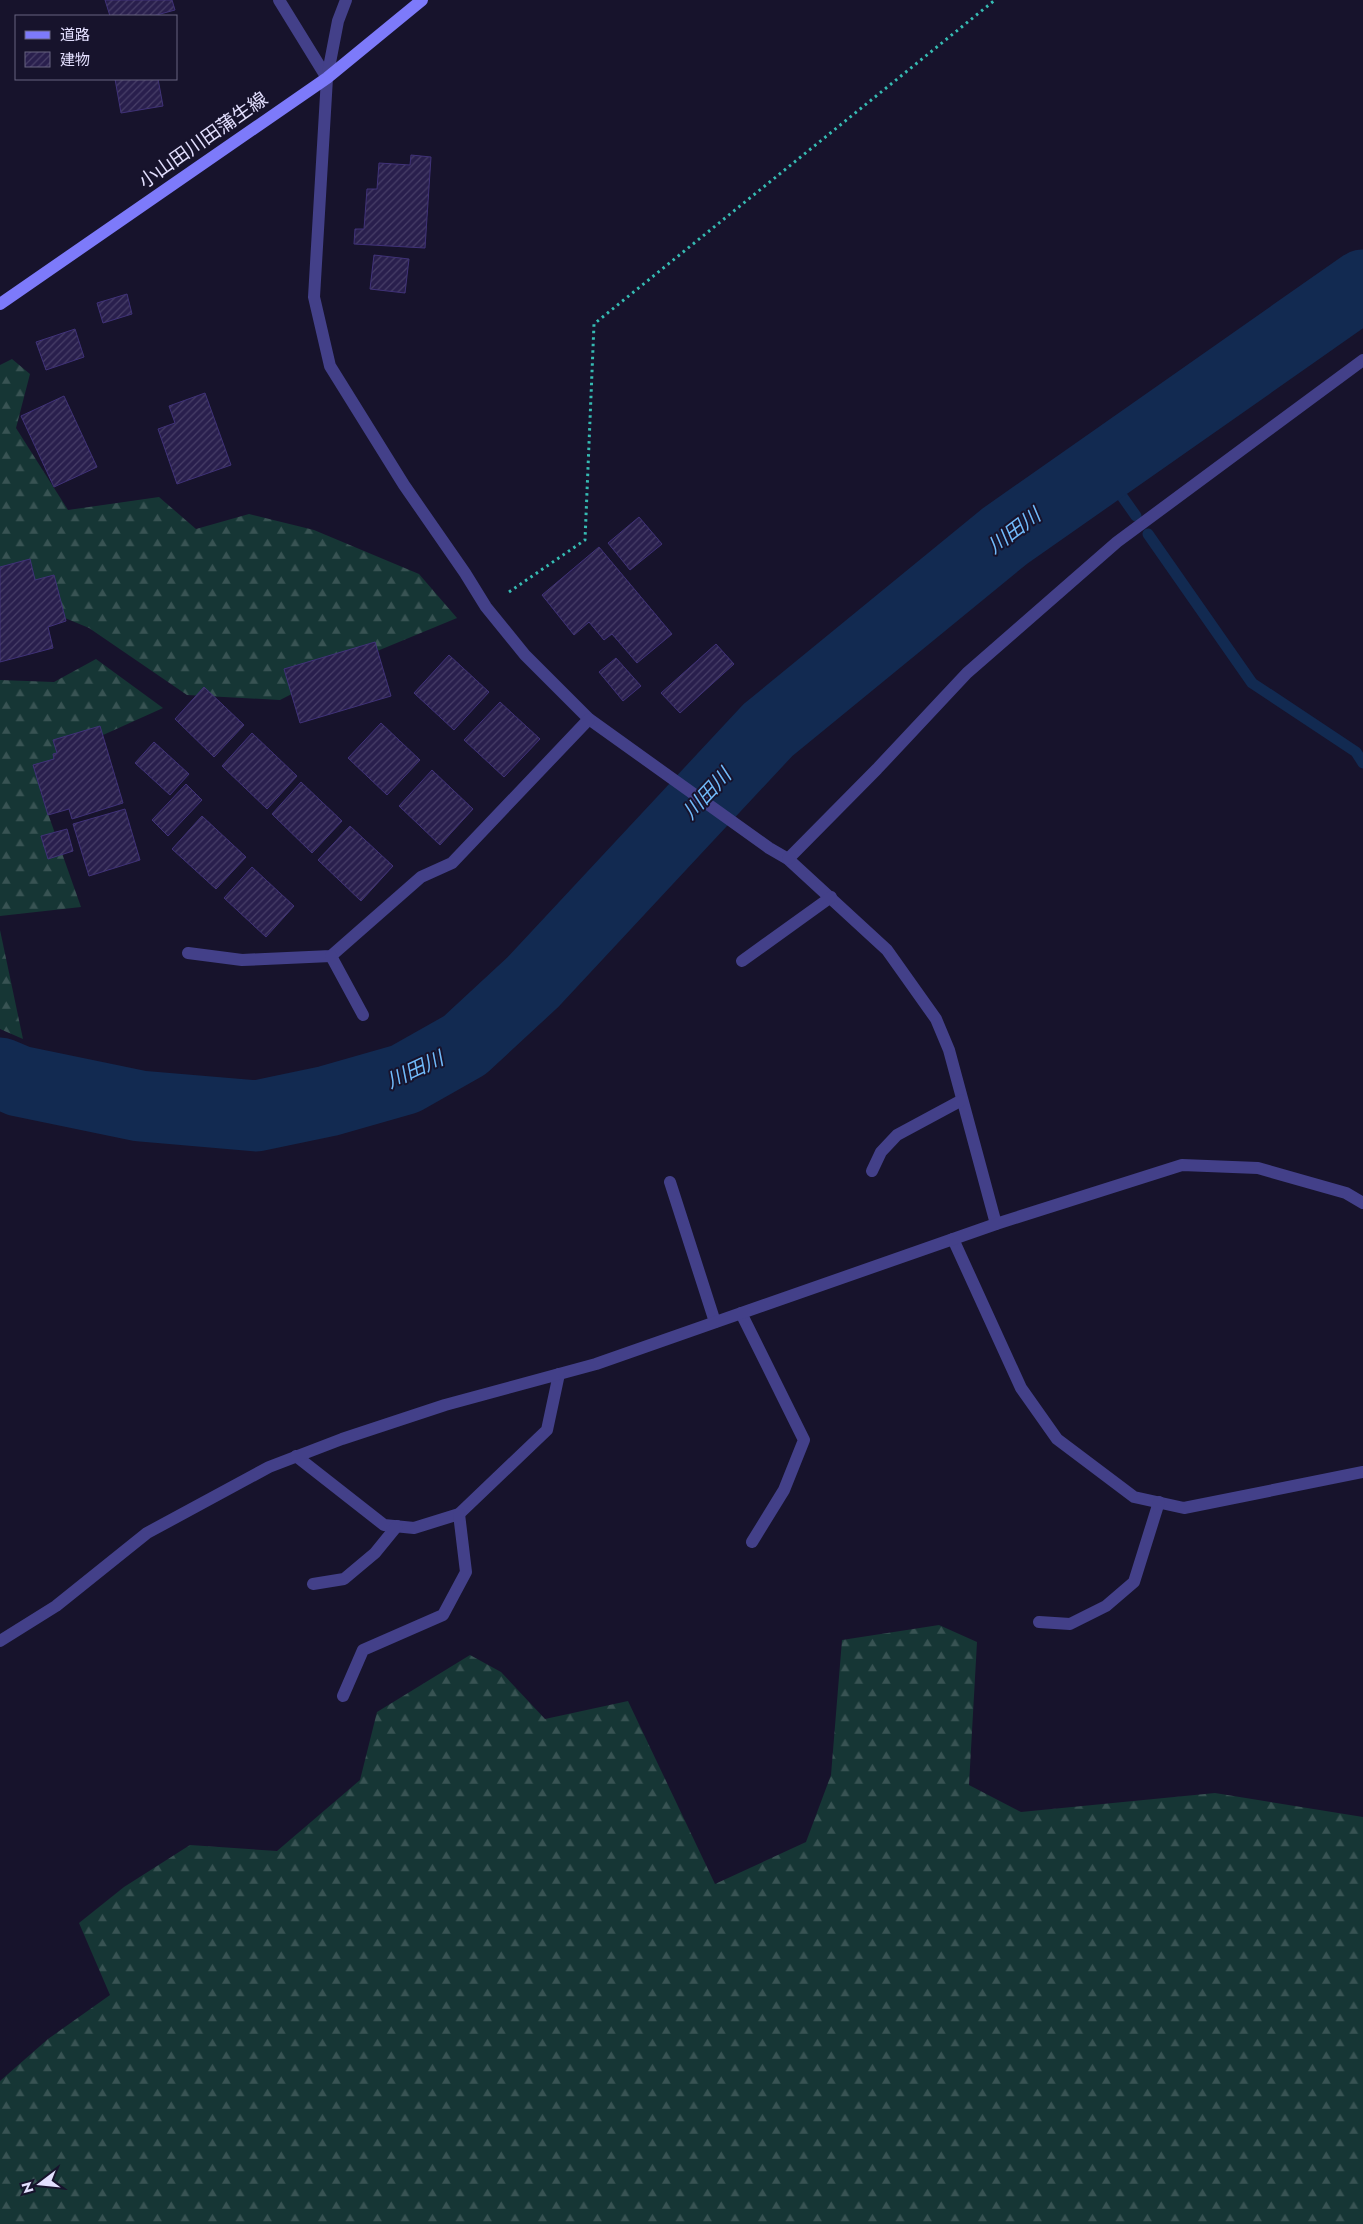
<svg xmlns="http://www.w3.org/2000/svg" width="1363" height="2224" font-family="Jost,'Noto Sans JP',sans-serif">
	<style>
		.forest { fill: url(#forest-firs) }
		.lines { fill: none; stroke-linecap: round; stroke-linejoin: round }
		.stream { stroke: #122a51; stroke-width: 11 }
		.river { stroke: #122a51; stroke-width: 71 }
		.building { fill: url(#building-hatch); stroke: #403278 }
		.path { stroke: #36bbb3; stroke-width: 3; stroke-dasharray: 2.5 4; stroke-linecap: butt }
		.minor { stroke: #434089; stroke-width: 12 }
		.secondary { stroke: #7d7afa; stroke-width: 12 }
		.labels { text-anchor: middle; dominant-baseline: central; stroke-width: 4; stroke-linejoin: round; paint-order: stroke }
		.street-label { font-size: 19px; fill: #e3dffe; stroke: #17132c }
		.water-label { font-size: 20px; font-style: italic; fill: #71bafa; stroke: #17132c }
	</style>
	<defs>
		<pattern id="forest-firs" width="22" height="20" patternUnits="userSpaceOnUse" patternTransform="scale(1.25)"><rect width="22" height="20" fill="#163635"/><path d="M5 1l3.5 6h-7zM16 11l3.5 6h-7z" fill="#385353"/></pattern>
		<pattern id="building-hatch" width="6" height="6" patternUnits="userSpaceOnUse" patternTransform="scale(1.25)"><rect width="6" height="6" fill="#291f4d"/><path d="M-1 1l2-2M0 6l6-6M5 7l2-2" fill="none" stroke="#483f68"/></pattern>
	</defs>
	<rect width="100%" height="100%" fill="#17132c"/>
	<g class="forest">
		<polygon points="12,359 30,374 16,428 68,510 159,497 196,529 249,514 314,530 419,574 457,618 370,654 280,700 187,695 89,628 0,591 0,365"/>
		<polygon points="96,659 163,708 72,749 40,791 81,907 0,916 0,680 54,682"/>
		<polygon points="0,930 23,1039 0,1029"/>
		<polygon points="939,1625 977,1642 969,1785 1021,1812 1215,1793 1363,1817 1363,2224 0,2224 0,2081 48,2039 110,1995 79,1923 124,1887 190,1845 277,1851 360,1780 377,1712 470,1655 501,1672 545,1719 628,1701 715,1884 806,1842 831,1775 842,1640"/>
	</g>
	<g class="lines">
		<g class="stream">
			<polyline points="1102,468 1136,516"/>
			<polyline points="1148,534 1252,683 1356,752 1363,763"/>
		</g>
		<polyline class="river" points="0,1073 19,1081 140,1106 256,1116 328,1101 405,1079 465,1045 533,982 768,730 1005,536 1363,285"/>
	</g>
	<g class="building">
		<polygon points="105,0 172,0 175,10 153,16 110,16"/>
		<polygon points="115,79 158,79 163,106 121,113"/>
		<polygon points="411,155 431,157 425,248 354,244 355,229 364,229 367,189 377,189 379,163 410,165"/>
		<polygon points="374,255 409,259 405,293 370,289"/>
		<polygon points="127,294 132,314 103,323 97,303"/>
		<polygon points="75,329 84,357 46,370 36,342"/>
		<polygon points="205,393 231,465 177,484 158,429 175,423 169,406"/>
		<polygon points="64,396 97,467 54,487 21,416"/>
		<polygon points="639,517 662,544 630,570 608,543"/>
		<polygon points="599,547 672,634 637,663 612,634 604,640 589,622 574,635 542,595"/>
		<polygon points="30,559 35,580 54,575 66,621 48,627 53,648 0,662 0,567"/>
		<polygon points="375,642 391,696 300,723 284,669"/>
		<polygon points="716,644 734,664 680,713 661,693"/>
		<polygon points="449,655 489,692 454,730 414,693"/>
		<polygon points="616,658 641,686 623,701 599,672"/>
		<polygon points="204,687 244,725 214,757 175,719"/>
		<polygon points="500,702 540,739 504,777 464,740"/>
		<polygon points="381,723 420,760 387,795 348,758"/>
		<polygon points="100,726 123,803 72,819 69,809 48,815 33,765 54,759 53,754 57,753 53,740"/>
		<polygon points="252,733 297,776 267,809 222,766"/>
		<polygon points="154,742 189,774 170,795 135,763"/>
		<polygon points="432,770 473,809 440,845 399,806"/>
		<polygon points="301,782 342,821 312,853 272,814"/>
		<polygon points="186,784 202,800 168,836 152,820"/>
		<polygon points="125,809 140,860 89,876 73,824"/>
		<polygon points="202,816 246,857 216,889 172,849"/>
		<polygon points="350,826 393,866 361,901 318,860"/>
		<polygon points="67,829 73,851 48,859 41,836"/>
		<polygon points="252,867 294,906 266,937 224,898"/>
	</g>
	<g class="lines">
		<polyline class="path" points="509,592 585,540 594,324 995,0"/>
		<g class="minor">
			<polyline points="279,0 327,78"/>
			<polyline points="346,0 338,21 327,78 314,297 330,366 404,485 465,573 486,607 525,655 589,719 769,848 788,859 887,950 936,1019 949,1050 996,1224"/>
			<polyline points="788,859 877,769 967,673 1117,542 1363,360"/>
			<polyline points="188,953 242,960 331,956 421,877 452,863 589,719"/>
			<polyline points="331,956 363,1015"/>
			<polyline points="742,961 831,897"/>
			<polyline points="872,1171 881,1152 897,1135 962,1100"/>
			<polyline points="670,1182 715,1322"/>
			<polyline points="953,1239 1021,1388 1057,1439 1134,1497 1184,1508 1363,1472"/>
			<polyline points="741,1313 804,1440 784,1490 752,1542"/>
			<polyline points="296,1456 384,1525 414,1528 459,1514 547,1430 559,1374"/>
			<polyline points="313,1584 344,1579 375,1553 397,1526"/>
			<polyline points="1039,1622 1070,1624 1106,1606 1134,1582 1159,1502"/>
			<polyline points="0,1641 56,1606 147,1533 269,1467 342,1439 445,1405 596,1364 996,1224 1182,1165 1258,1168 1346,1193 1363,1203"/>
			<polyline points="343,1696 363,1650 443,1615 466,1572 459,1514"/>
		</g>
		<polyline class="secondary" points="0,304 327,78 422,0"/>
	</g>
	<g class="labels">
		<g class="street-label">
			<text transform="translate(203 140) rotate(-35)">小山田川田蒲生線</text>
		</g>
		<g class="water-label">
			<text transform="translate(1014 531) rotate(-37)">川田川</text>
			<text transform="translate(707 794) rotate(-47)">川田川</text>
			<text transform="translate(415 1070) rotate(-25)">川田川</text>
		</g>
	</g>
	<rect x="15" y="15" width="162" height="65" fill="#17132c" stroke="#696580"/>
	<rect x="25" y="31" width="25" height="8" fill="#7d7afa" stroke="#696580"/>
	<text x="60" y="40" font-size="15" fill="#e3dffe">道路</text>
	<rect x="25" y="52" width="25" height="15" fill="url(#building-hatch)" stroke="#696580"/>
	<text x="60" y="65" font-size="15" fill="#e3dffe">建物</text>
	<g transform="translate(40 2184) rotate(254)" stroke="#17132c" stroke-width="4" paint-order="stroke">
	<path d="M0-4L9 19L0 12L-9 19Z" fill="#e3dffe"/>
	<text y="-8" font-size="14" font-weight="bold" text-anchor="middle" fill="#e3dffe">N</text>
	</g>
</svg>
